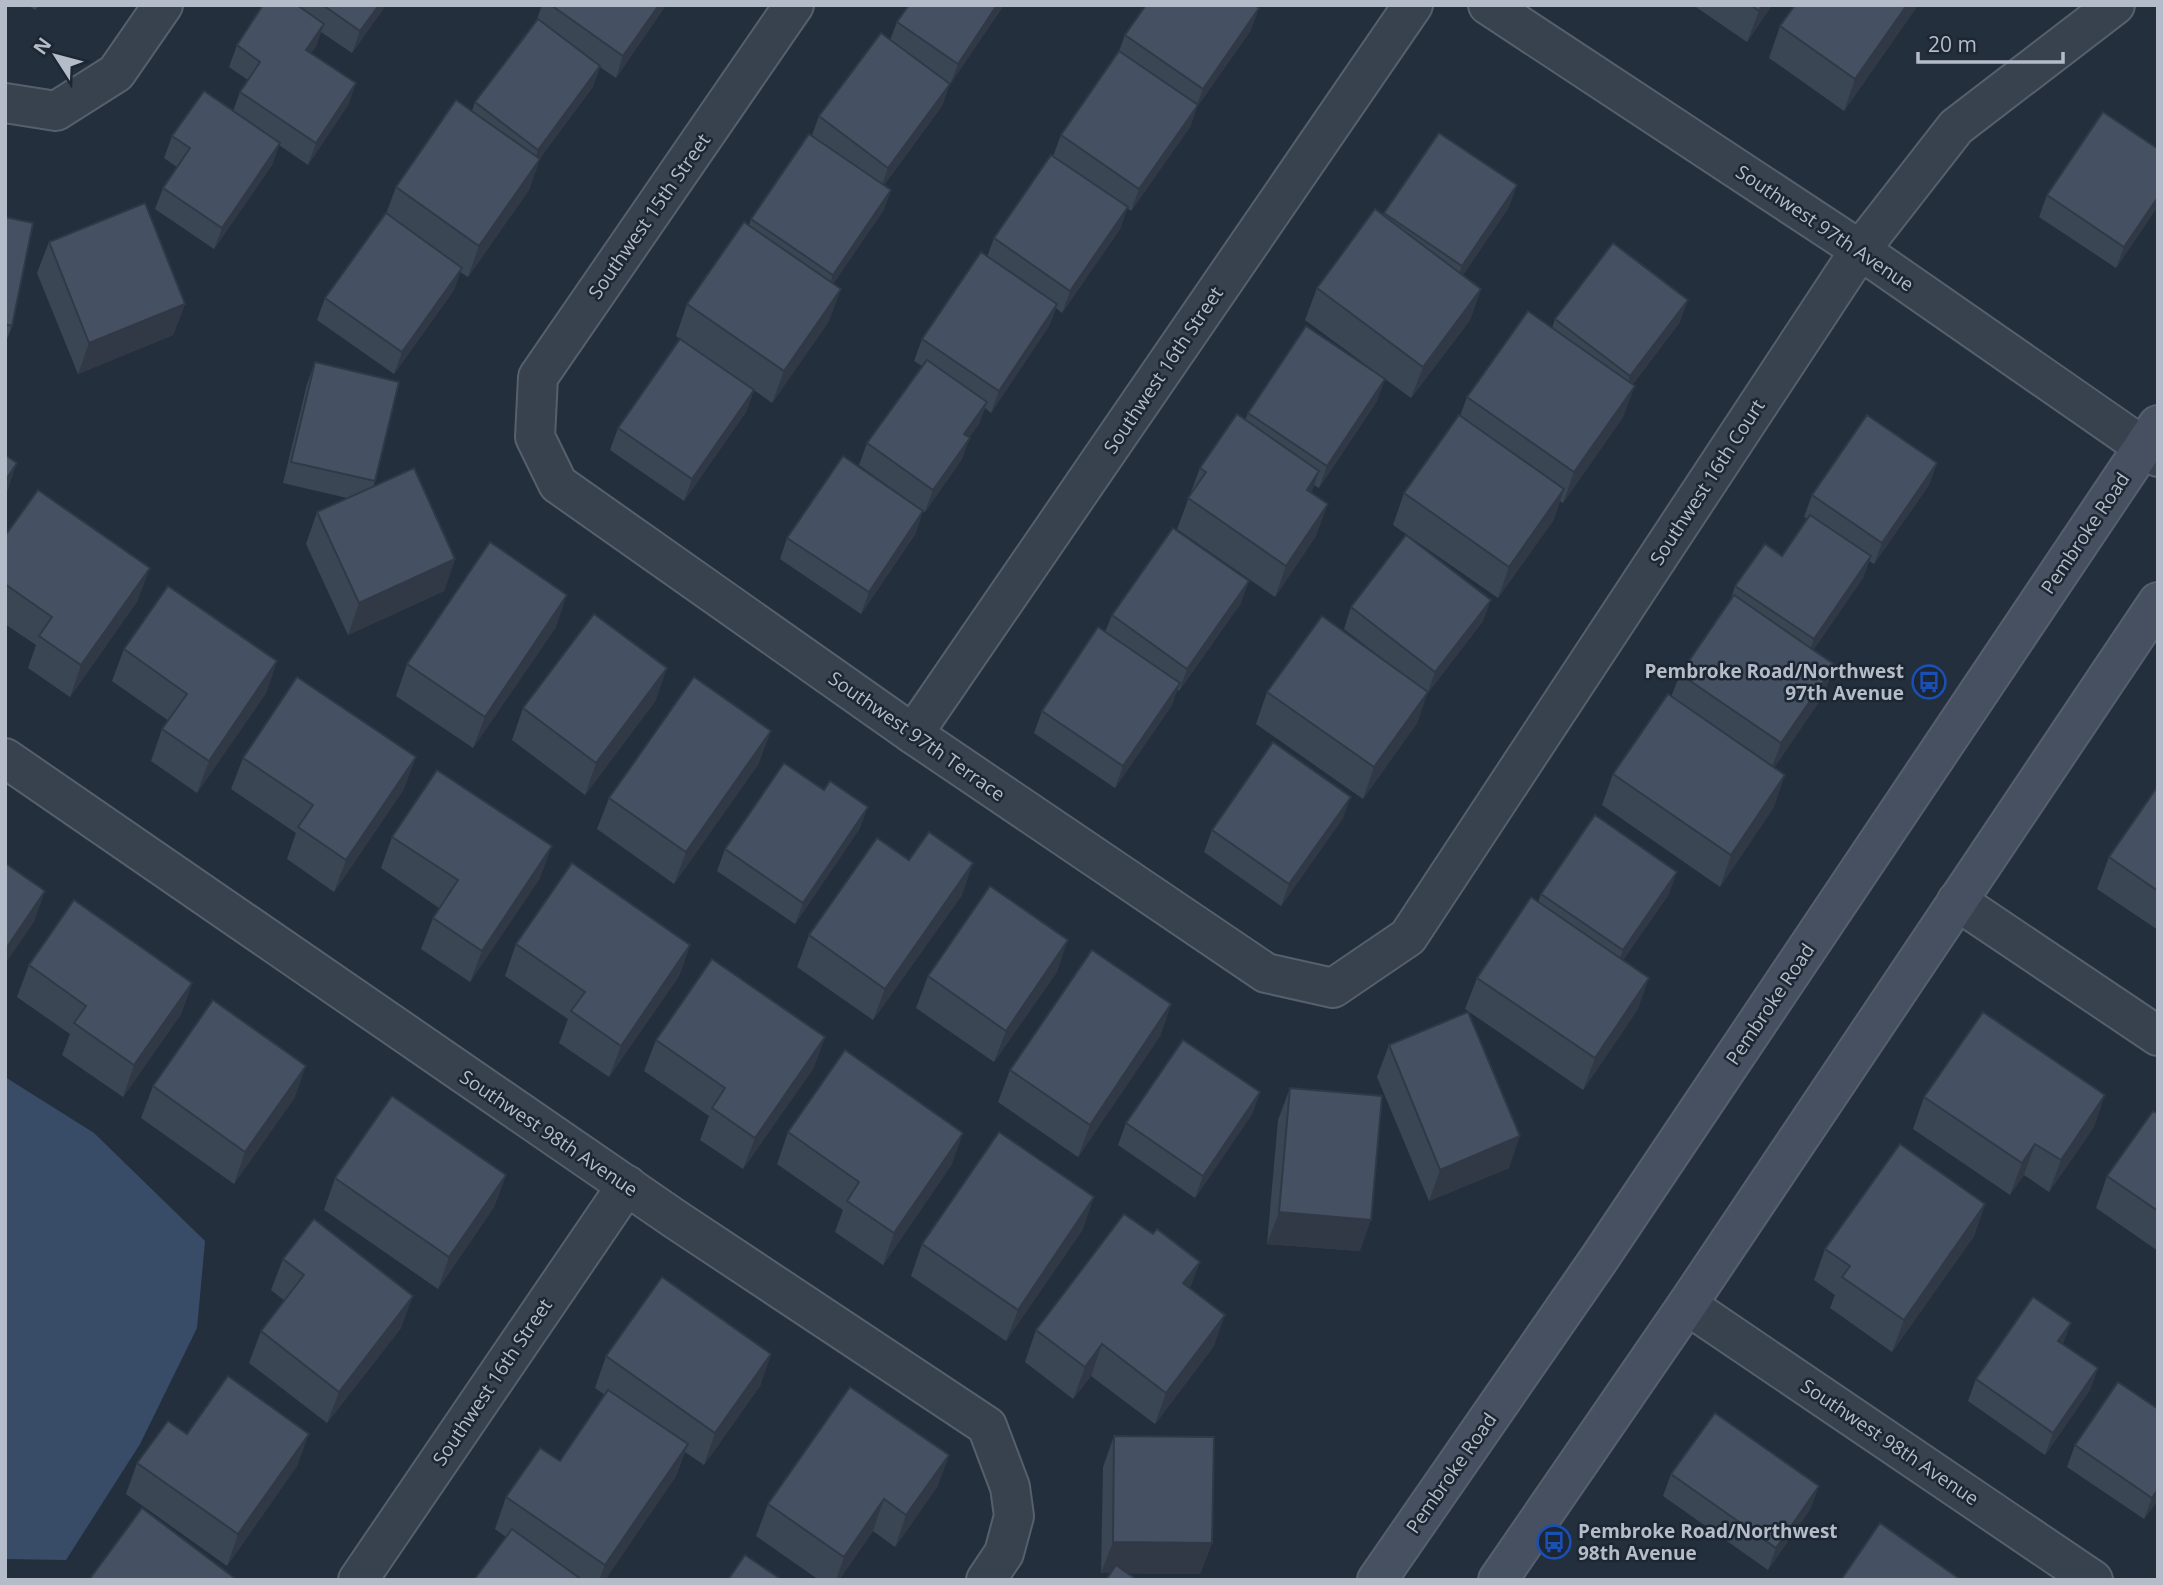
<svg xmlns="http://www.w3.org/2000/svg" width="2163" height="1585" font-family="'Open Sans',sans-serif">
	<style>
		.water { fill: #394c67 }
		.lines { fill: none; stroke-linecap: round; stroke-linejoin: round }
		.minor-casing { stroke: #565f6c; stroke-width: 42 }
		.secondary-casing { stroke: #565f6c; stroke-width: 42 }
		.minor { stroke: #38414e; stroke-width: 38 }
		.secondary { stroke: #465061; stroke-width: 38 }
		.wall { fill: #3b4654 }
		.shaded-wall { fill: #303945 }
		.building { fill: #455162; stroke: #303945; stroke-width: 2 }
		.labels { text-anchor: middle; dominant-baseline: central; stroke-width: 5; stroke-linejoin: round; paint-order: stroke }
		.street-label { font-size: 19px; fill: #b4bcc9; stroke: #1d2633 }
		.poi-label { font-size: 19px; font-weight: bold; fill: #b4bcc9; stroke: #1d2633; text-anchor: end }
	</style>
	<rect width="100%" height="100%" fill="#242f3e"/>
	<polygon class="water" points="5,1077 94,1133 205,1241 197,1328 140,1444 66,1560 5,1559"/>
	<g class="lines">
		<defs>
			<g id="minor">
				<polyline points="794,5 538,377 535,437 558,484 913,734 1266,973 1333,988 1408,937 1860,250 1956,127 2115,5"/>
				<polyline points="1488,5 1860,250 2158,457"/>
				<polyline points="5,103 56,111 116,73 163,5"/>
				<polyline points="913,734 1413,5"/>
				<polyline points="5,758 675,1219 987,1426 1010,1487 1014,1516 1004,1553 986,1580"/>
				<polyline points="1957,901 2158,1036"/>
				<polyline points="1687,1305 2093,1580"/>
				<polyline points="358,1580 627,1185"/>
			</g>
			<g id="secondary">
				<polyline points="1377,1580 1599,1259 2158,425"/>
				<polyline points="1498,1580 1687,1305 2158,602"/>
			</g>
		</defs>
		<use href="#minor" class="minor-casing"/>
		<use href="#secondary" class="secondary-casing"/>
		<use href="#minor" class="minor"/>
		<use href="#secondary" class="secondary"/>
	</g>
	<g class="wall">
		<polygon points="28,5 39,5 35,10"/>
		<polygon points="263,5 386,5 352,53 321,32 316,46 311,53 356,83 348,105 308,165 279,145 272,165 214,249 155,209 163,188 177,167 164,158 172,136 233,111 240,92 248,80 229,67 237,45"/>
		<polygon points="542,5 666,5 616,78 600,67 592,88 540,158 529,190 468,277 460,272 454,290 394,374 317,320 325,298 386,214 396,187 472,111 475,102 536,22"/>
		<polygon points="909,5 1004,5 949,85 942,106 884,185 891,190 883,211 833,284 829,321 772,403 754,390 746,412 684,501 610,450 618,428 710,359 676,336 687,304 749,225 751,219 812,135 819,116 890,40 897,22"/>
		<polygon points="1693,5 1772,5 1747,42"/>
		<polygon points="1918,5 1844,111 1769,58 1780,26"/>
		<polygon points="1251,30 1197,107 1190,127 1131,211 1127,208 1120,229 1062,313 1056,308 1049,326 991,413 985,408 979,424 969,437 962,459 925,512 859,465 867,443 922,366 914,361 922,339 987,257 994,238 1053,156 1061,135 1119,51 1125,35"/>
		<polygon points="2047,195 2158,206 2116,268 2039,217"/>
		<polygon points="1509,207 1463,275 1481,289 1470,320 1411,398 1305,320 1317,288 1383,216 1384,213"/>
		<polygon points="5,217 12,326 5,344"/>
		<polygon points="49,242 185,304 173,335 78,374 37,273"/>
		<polygon points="1555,319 1680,322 1633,384 1623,417 1563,503 1560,501 1553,521 1498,598 1393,525 1404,493 1460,416 1467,397 1552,328"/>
		<polygon points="315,362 375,481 373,487 455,559 444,591 348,635 306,544 317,512 347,498 283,483 307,384"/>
		<polygon points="1377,401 1319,488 1314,485 1311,493 1316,536 1275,597 1177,529 1200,468 1245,420 1248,413"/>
		<polygon points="1937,463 1929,485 1874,564 1869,561 1863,578 1813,650 1823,696 1774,768 1774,807 1720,887 1602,805 1613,774 1671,697 1680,674 1730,601 1735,586 1782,556 1808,519 1804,517 1812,495"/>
		<polygon points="916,533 861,614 780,559 787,538"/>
		<polygon points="5,536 138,600 70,697 28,668 36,645 5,624"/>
		<polygon points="1241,603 1179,691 1177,689 1172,705 1115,788 1034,733 1042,711 1105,632 1112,615"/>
		<polygon points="1351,607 1483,621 1427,694 1417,723 1363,799 1256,724 1267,692 1387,662 1344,629"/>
		<polygon points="556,627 473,748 396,696 407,664"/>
		<polygon points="124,649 277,661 266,693 197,793 151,761 162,729 169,721 112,681"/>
		<polygon points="656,700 585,795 512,740 523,708"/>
		<polygon points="243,758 404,789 334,892 287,859 296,833 231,789"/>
		<polygon points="759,763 674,884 597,829 609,798"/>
		<polygon points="2158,786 2158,930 2097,889 2109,857"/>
		<polygon points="1343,818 1281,906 1204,852 1212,830"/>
		<polygon points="860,828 795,924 717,871 725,849"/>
		<polygon points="392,837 540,878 470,982 421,949 433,918 439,908 381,868"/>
		<polygon points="909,860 962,895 873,1020 797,967 809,935"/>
		<polygon points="1541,894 1669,894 1623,960 1638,1009 1583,1090 1465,1009 1477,978 1538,902"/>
		<polygon points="516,944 690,945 679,976 609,1077 559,1043 568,1019 505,976"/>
		<polygon points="29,965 192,983 181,1014 123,1097 62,1055 70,1034 17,997"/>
		<polygon points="1057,972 994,1062 916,1008 928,976"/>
		<polygon points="1171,1004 1160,1036 1078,1157 998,1102 1010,1070"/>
		<polygon points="825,1037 813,1069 743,1169 700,1140 709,1116 644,1071 656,1040"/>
		<polygon points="1389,1045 1509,1168 1429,1201 1377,1077"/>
		<polygon points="153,1086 295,1097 234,1184 141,1118"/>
		<polygon points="1290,1088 1360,1251 1267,1244 1278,1120"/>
		<polygon points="1260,1092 1252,1114 1195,1198 1118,1145 1126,1123"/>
		<polygon points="1924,1097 2094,1127 2049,1192 2024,1175 2010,1195 1913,1129"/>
		<polygon points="2158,1114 2158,1251 2096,1208 2107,1176"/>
		<polygon points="788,1132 952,1164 883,1265 835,1232 843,1210 777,1164"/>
		<polygon points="506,1175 494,1207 438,1289 324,1210 335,1178"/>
		<polygon points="1985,1204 1974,1236 1892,1352 1830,1308 1835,1295 1814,1280 1825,1249"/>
		<polygon points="1083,1229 1006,1341 911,1276 922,1244"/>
		<polygon points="283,1259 401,1328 327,1423 249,1363 261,1331 285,1301 271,1290"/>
		<polygon points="1190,1288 1214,1346 1155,1424 1091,1376 1073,1399 1025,1362 1036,1330"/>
		<polygon points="2063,1344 2098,1368 2090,1390 2045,1455 1968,1401 1976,1379"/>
		<polygon points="771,1354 760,1386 704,1465 685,1452 676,1476 605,1580 474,1580 506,1537 495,1529 506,1497 560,1461 605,1395 595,1388 606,1356"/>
		<polygon points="2158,1409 2158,1500 2144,1519 2067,1467 2075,1445"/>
		<polygon points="187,1434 297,1466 227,1566 126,1494 137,1463"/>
		<polygon points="1114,1436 1212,1543 1200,1574 1101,1573 1103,1467"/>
		<polygon points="949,1455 937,1487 895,1547 873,1531 839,1580 819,1580 756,1536 768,1504"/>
		<polygon points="1671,1474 1811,1508 1768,1570 1663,1496"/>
	</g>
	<g class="shaded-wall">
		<polygon points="379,5 386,5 352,53 360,31"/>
		<polygon points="659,5 666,5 616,78 623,56"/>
		<polygon points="997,5 1004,5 950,85 958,64"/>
		<polygon points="1762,5 1772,5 1747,42 1759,11"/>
		<polygon points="1907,5 1918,5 1844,111 1855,79"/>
		<polygon points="1259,8 1251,30 1197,107 1190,127 1131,211 1139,189 1196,108 1203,89"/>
		<polygon points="324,24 316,46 298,72 306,50"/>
		<polygon points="600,66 592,88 530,171 538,150"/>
		<polygon points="356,83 348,105 308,165 316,143"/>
		<polygon points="950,84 942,106 880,190 888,168"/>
		<polygon points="280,143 272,165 214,249 222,228"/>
		<polygon points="540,159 529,190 468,277 479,246"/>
		<polygon points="1517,185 1509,207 1454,288 1462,266"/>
		<polygon points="891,190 883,211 825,296 833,275"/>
		<polygon points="2158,197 2158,206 2116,268 2124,247"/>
		<polygon points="1128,207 1120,229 1062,313 1070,291"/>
		<polygon points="462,268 454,290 394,374 402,352"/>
		<polygon points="841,289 829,321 772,403 784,371"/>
		<polygon points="1481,289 1470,320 1411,398 1423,367"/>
		<polygon points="1688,300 1680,322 1622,398 1630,376"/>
		<polygon points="185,304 173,335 78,374 89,343"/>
		<polygon points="1057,304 1049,326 991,413 999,391"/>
		<polygon points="1385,379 1377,401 1319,488 1327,466"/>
		<polygon points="1635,386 1623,417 1563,503 1574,472"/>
		<polygon points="754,390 746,412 684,501 692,479"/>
		<polygon points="987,402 979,424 956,456 964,434"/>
		<polygon points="970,438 962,459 925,512 933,490"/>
		<polygon points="17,463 6,495 5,496 5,481"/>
		<polygon points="1937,463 1929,485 1874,564 1882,543"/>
		<polygon points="1319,471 1308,503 1307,490"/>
		<polygon points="1564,489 1553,521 1498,598 1509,567"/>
		<polygon points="1328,504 1316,536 1275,597 1286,566"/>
		<polygon points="923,511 916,533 861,614 869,592"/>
		<polygon points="1871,556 1863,578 1806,661 1814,639"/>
		<polygon points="455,559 444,591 348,635 359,603"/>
		<polygon points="150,568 138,600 70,697 81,665"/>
		<polygon points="1249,581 1241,603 1179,691 1187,669"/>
		<polygon points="567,595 556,627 473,748 485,717"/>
		<polygon points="1491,600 1483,621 1427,694 1417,723 1363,799 1374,767 1428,692 1435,672"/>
		<polygon points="277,661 266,693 197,793 209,761"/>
		<polygon points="1835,665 1823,696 1769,775 1781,743"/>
		<polygon points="667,668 656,700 585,795 596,763"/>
		<polygon points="1180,683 1172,705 1115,788 1123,766"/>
		<polygon points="771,731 759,763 674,884 686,852"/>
		<polygon points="416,757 404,789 334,892 346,860"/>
		<polygon points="1785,775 1774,807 1720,887 1731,855"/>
		<polygon points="1351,797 1343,818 1281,906 1289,884"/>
		<polygon points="868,807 860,828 795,924 803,903"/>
		<polygon points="552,846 540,878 470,982 482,951"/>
		<polygon points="973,863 962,895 873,1020 885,989"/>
		<polygon points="1677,872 1669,894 1615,972 1623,950"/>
		<polygon points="45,891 34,922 5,964 5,950"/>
		<polygon points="1068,940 1057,972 994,1062 1006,1031"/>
		<polygon points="690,945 679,976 609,1077 621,1046"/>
		<polygon points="1649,978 1638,1009 1583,1090 1595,1058"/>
		<polygon points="192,983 181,1014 123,1097 134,1065"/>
		<polygon points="1171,1004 1160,1036 1078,1157 1090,1125"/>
		<polygon points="825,1037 813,1069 743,1169 755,1138"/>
		<polygon points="306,1066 295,1097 234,1184 245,1152"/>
		<polygon points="1260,1092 1252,1114 1195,1198 1203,1176"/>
		<polygon points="2105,1095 2094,1127 2049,1192 2061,1160"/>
		<polygon points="963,1133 952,1164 883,1265 894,1233"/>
		<polygon points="1520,1136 1509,1168 1429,1201 1440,1170"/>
		<polygon points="2035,1144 2024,1175 2010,1195 2022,1163"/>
		<polygon points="506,1175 494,1207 438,1289 449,1257"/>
		<polygon points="1094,1197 1083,1229 1006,1341 1018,1310"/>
		<polygon points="1985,1204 1974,1236 1892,1352 1904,1320"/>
		<polygon points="1279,1212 1371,1220 1360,1251 1267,1244"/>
		<polygon points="1200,1262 1188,1294 1183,1283"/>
		<polygon points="413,1296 401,1328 327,1423 339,1392"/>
		<polygon points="1225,1315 1214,1346 1155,1424 1166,1393"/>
		<polygon points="2071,1323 2063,1344 2058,1341"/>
		<polygon points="1102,1344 1091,1376 1073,1399 1085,1367"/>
		<polygon points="771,1354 760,1386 704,1465 715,1433"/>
		<polygon points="2098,1368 2090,1390 2045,1455 2053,1433"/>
		<polygon points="309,1434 297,1466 227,1566 238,1534"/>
		<polygon points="688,1444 676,1476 605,1580 599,1580 605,1565"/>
		<polygon points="949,1455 937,1487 895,1547 906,1515"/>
		<polygon points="1819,1486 1811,1508 1768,1570 1776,1548"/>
		<polygon points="2158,1489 2158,1500 2144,1519 2152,1498"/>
		<polygon points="884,1499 873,1531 839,1580 836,1580 844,1557"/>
		<polygon points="1113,1542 1212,1543 1200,1574 1101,1573"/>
	</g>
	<g class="building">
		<polygon points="263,5 297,5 324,24 306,50 356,83 316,143 240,92 260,62 237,45"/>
		<polygon points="323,5 379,5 360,31"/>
		<polygon points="551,5 659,5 623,56"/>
		<polygon points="909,5 997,5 958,64 897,22"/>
		<polygon points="1146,5 1255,5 1259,8 1203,89 1125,35"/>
		<polygon points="1751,5 1762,5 1759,11"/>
		<polygon points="1795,5 1907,5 1855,79 1780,26"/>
		<polygon points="538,19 600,66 538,150 475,102"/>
		<polygon points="881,33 950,84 888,168 819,116"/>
		<polygon points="1119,51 1198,105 1139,189 1061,135"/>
		<polygon points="204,91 280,143 222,228 163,188 190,148 172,136"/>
		<polygon points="456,100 540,159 479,246 396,187"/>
		<polygon points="2103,112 2158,149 2158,197 2124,247 2047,195"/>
		<polygon points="1439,133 1517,185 1462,266 1384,213"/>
		<polygon points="809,134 891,190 833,275 751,219"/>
		<polygon points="1051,155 1128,207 1070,291 994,238"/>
		<polygon points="145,203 185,304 89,343 49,242"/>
		<polygon points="1375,209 1481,289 1423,367 1317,288"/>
		<polygon points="386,213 462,268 402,352 325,298"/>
		<polygon points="5,217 33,223 12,326 5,324"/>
		<polygon points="744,222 841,289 784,371 687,304"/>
		<polygon points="1613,243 1688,300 1630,376 1555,319"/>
		<polygon points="981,252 1057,304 999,391 922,339"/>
		<polygon points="1528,311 1635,386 1574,472 1467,397"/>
		<polygon points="1306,326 1385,379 1327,466 1248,413"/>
		<polygon points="680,339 754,390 692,479 618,428"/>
		<polygon points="927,360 987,402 964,434 970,438 933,490 867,443"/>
		<polygon points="315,362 399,382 375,481 291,462"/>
		<polygon points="1237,414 1319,471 1307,490 1328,504 1286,566 1188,498 1206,472 1200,468"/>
		<polygon points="1459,415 1564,489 1509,567 1404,493"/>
		<polygon points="1867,415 1937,463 1882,543 1812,495"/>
		<polygon points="5,455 17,463 5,481"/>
		<polygon points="843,456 923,511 869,592 787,538"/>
		<polygon points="414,468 455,559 359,603 317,512"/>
		<polygon points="38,490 150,568 81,665 39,636 52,617 5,584 5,536"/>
		<polygon points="1810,515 1871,556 1814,639 1735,586 1765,544 1782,556"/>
		<polygon points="1173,528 1249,581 1187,669 1112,615"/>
		<polygon points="1406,535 1491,600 1435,672 1351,607"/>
		<polygon points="490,542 567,595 485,717 407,664"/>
		<polygon points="168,586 277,661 209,761 162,729 187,694 124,649"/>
		<polygon points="1734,595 1835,665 1781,743 1680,674"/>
		<polygon points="594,614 667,668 596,763 523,708"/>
		<polygon points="1322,616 1428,692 1374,767 1267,692"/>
		<polygon points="1098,627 1180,683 1123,766 1042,711"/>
		<polygon points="297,677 416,757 346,860 298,827 313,805 243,758"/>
		<polygon points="694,677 771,731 686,852 609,798"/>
		<polygon points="1668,694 1785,775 1731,855 1613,774"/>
		<polygon points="1273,742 1351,797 1289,884 1212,830"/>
		<polygon points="784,763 824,790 830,781 868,807 803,903 725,849"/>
		<polygon points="437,770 552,846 482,951 433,918 458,880 392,837"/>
		<polygon points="2158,786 2158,891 2109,857"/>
		<polygon points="1595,815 1677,872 1623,950 1541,894"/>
		<polygon points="929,832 973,863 885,989 809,935 877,838 909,860"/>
		<polygon points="5,863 45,891 5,950"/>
		<polygon points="572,863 690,945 621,1046 571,1011 585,992 516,944"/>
		<polygon points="990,886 1068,940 1006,1031 928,976"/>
		<polygon points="1531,897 1649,978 1595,1058 1477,978"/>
		<polygon points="74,900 192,983 134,1065 74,1023 86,1006 29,965"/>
		<polygon points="1092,950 1171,1004 1090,1125 1010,1070"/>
		<polygon points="712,959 825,1037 755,1138 712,1108 725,1088 656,1040"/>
		<polygon points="213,1000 306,1066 245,1152 153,1086"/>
		<polygon points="1468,1012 1520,1136 1440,1170 1389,1045"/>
		<polygon points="1983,1012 2105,1095 2061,1160 2035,1144 2022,1163 1924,1097"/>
		<polygon points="1183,1040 1260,1092 1203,1176 1126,1123"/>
		<polygon points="845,1050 963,1133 894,1233 847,1201 859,1182 788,1132"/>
		<polygon points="1290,1088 1382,1096 1371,1220 1279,1212"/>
		<polygon points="392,1096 506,1175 449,1257 335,1178"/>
		<polygon points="2153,1111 2158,1114 2158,1211 2107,1176"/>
		<polygon points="999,1132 1094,1197 1018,1310 922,1244"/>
		<polygon points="1900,1144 1985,1204 1904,1320 1842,1277 1850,1266 1825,1249"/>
		<polygon points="1124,1214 1153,1234 1157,1229 1200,1262 1183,1283 1225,1315 1166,1393 1102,1344 1085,1367 1036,1330"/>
		<polygon points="314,1219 413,1296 339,1392 261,1331 304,1275 283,1259"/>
		<polygon points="662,1277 771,1354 715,1433 606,1356"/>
		<polygon points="2033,1297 2071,1323 2058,1341 2098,1368 2053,1433 1976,1379"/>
		<polygon points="228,1376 309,1434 238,1534 137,1463 168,1421 187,1434"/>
		<polygon points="2118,1382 2158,1409 2158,1489 2152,1498 2075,1445"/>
		<polygon points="850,1387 949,1455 906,1515 884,1499 844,1557 768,1504"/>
		<polygon points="608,1390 688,1444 605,1565 506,1497 540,1448 560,1461"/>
		<polygon points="1715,1413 1819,1486 1776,1548 1671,1474"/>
		<polygon points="1114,1436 1214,1437 1212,1543 1113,1542"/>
		<polygon points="142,1508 237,1580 89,1580"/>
		<polygon points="1880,1523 1961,1580 1841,1580"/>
		<polygon points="512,1529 582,1580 474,1580"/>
		<polygon points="745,1555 782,1580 728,1580"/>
		<polygon points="1116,1565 1137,1580 1106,1580"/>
	</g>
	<defs>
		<symbol id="bus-ring" viewBox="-11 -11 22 22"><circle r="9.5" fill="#1d2633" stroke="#1a4fb4" stroke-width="1.5"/><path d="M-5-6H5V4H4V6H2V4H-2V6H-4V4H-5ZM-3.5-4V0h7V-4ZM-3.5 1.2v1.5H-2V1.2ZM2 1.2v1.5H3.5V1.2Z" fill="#1a4fb4"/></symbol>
	</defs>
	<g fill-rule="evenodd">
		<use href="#bus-ring" x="1910" y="663" width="38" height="38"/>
		<use href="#bus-ring" x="1535" y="1523" width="38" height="38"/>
	</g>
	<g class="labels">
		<g class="street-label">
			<text transform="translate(649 216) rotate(-55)">Southwest 15th Street</text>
			<text transform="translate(1825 228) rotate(34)">Southwest 97th Avenue</text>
			<text transform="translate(1163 370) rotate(-56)">Southwest 16th Street</text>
			<text transform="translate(1707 482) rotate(-57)">Southwest 16th Court</text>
			<text transform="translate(2085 533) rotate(-56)">Pembroke Road</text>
			<text transform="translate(917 736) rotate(35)">Southwest 97th Terrace</text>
			<text transform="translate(1770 1004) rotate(-56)">Pembroke Road</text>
			<text transform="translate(549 1133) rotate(34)">Southwest 98th Avenue</text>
			<text transform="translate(492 1382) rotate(-56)">Southwest 16th Street</text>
			<text transform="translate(1890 1442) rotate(34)">Southwest 98th Avenue</text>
			<text transform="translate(1451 1473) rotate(-55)">Pembroke Road</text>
		</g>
		<g class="poi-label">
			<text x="1904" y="671">Pembroke Road/Northwest<tspan x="1904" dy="22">97th Avenue</tspan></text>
			<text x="1578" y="1531" text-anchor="start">Pembroke Road/Northwest<tspan x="1578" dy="22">98th Avenue</tspan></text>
		</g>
	</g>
	<rect width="2163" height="1585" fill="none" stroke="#b4bcc9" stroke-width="14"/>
	<g transform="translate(56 56) rotate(306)" stroke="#1d2633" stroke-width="5" paint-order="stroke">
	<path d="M0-5L12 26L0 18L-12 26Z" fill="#b4bcc9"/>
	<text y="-10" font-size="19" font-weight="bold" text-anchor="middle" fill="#b4bcc9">N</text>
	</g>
	<path d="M1918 52v10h145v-10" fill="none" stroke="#b4bcc9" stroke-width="3.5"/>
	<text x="1928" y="52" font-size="21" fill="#b4bcc9" stroke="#1d2633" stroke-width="5" paint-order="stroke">20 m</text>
</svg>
